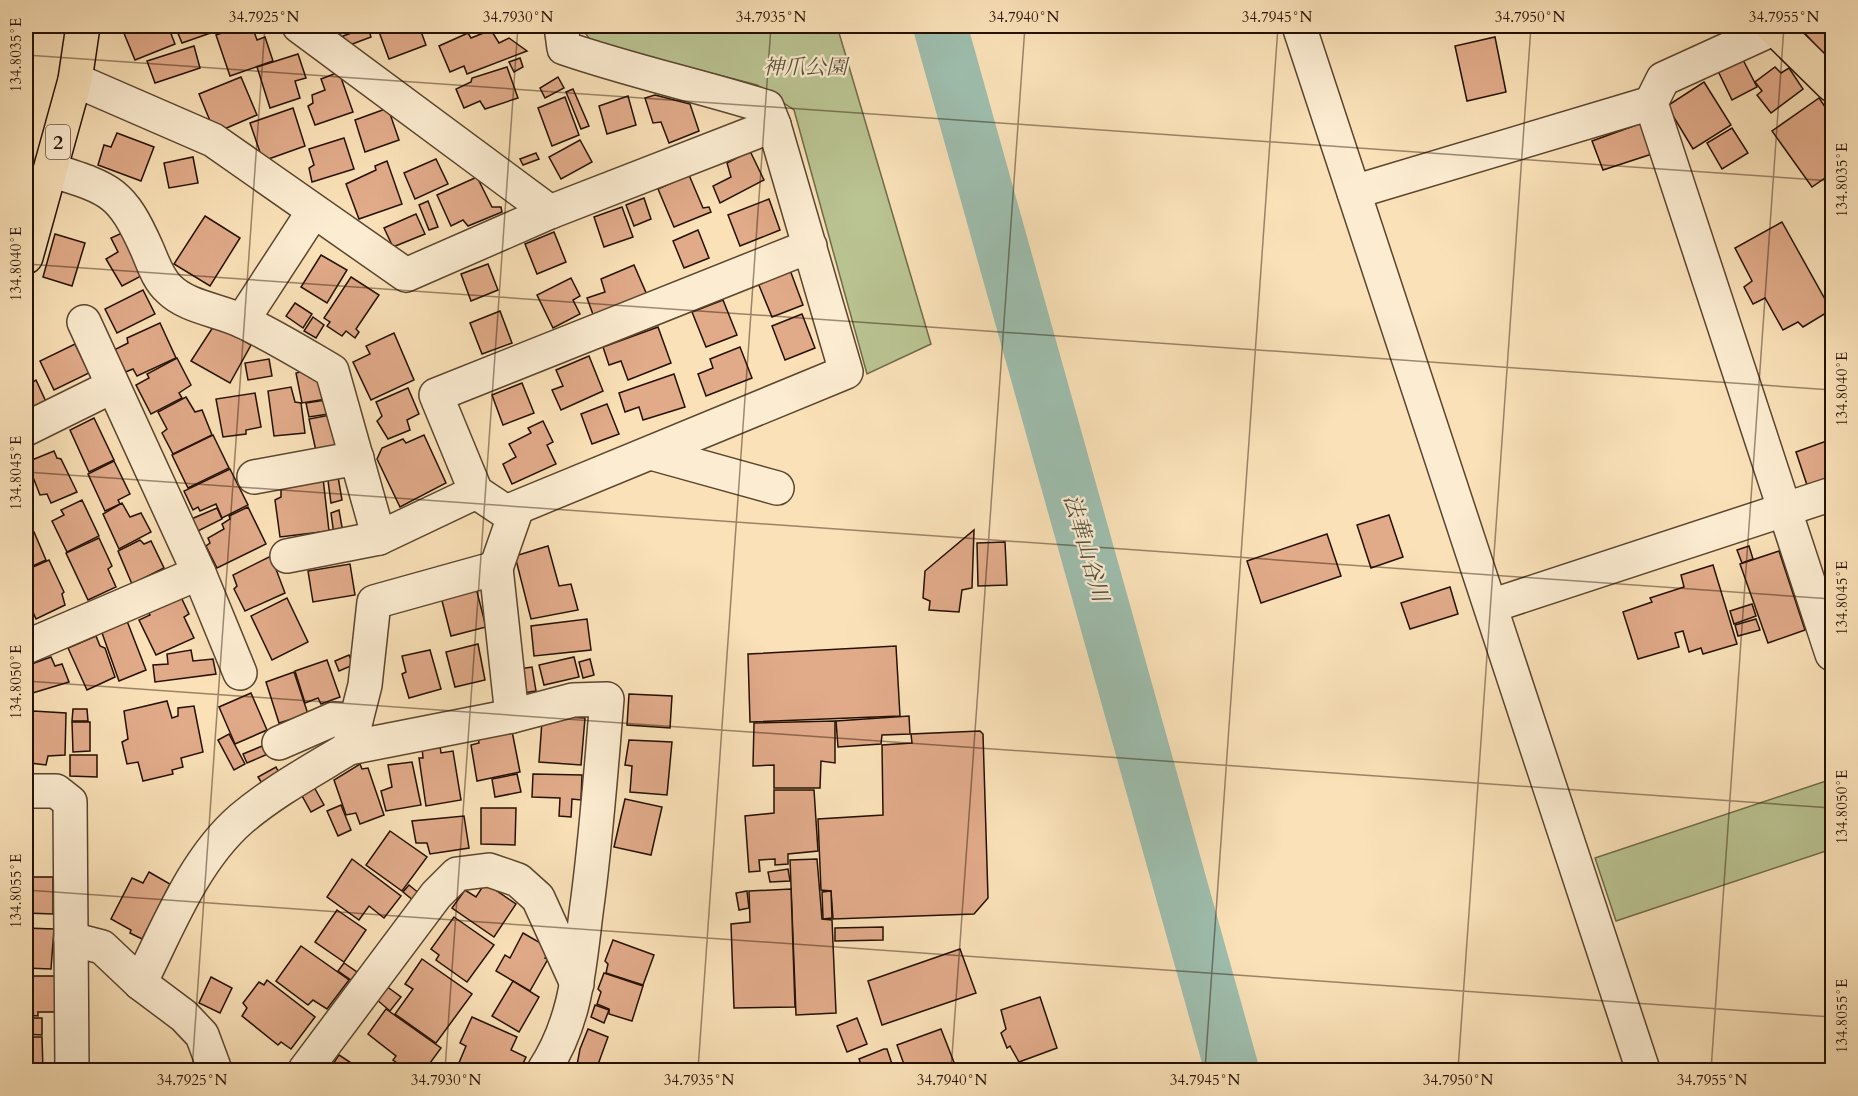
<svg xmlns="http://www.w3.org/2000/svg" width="1858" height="1096" font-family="Cardo,'Noto Serif JP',serif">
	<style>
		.green { fill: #bac392; stroke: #706a49; stroke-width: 1.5 }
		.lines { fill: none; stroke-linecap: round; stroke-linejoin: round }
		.river { stroke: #9ebeae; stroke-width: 54 }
		.building { fill: #e1aa89; stroke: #251100; stroke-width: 1.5 }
		.minor-tunnel { stroke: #dac29c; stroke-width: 33; stroke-dasharray: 33 16; stroke-linecap: butt }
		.minor-casing { stroke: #5a452e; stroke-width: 36 }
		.major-casing { stroke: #251100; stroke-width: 36 }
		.highway-casing { stroke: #251100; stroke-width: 36 }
		.minor { stroke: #fcecd1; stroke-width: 33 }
		.major { stroke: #fae1b8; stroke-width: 33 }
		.highway { stroke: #fae1b8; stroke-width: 33 }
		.ticks { fill: none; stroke: #251100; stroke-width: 1.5; stroke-opacity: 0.45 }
		.labels { text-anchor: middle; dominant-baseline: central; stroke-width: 4.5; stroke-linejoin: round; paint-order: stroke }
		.shield { fill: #fcecd1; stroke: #66533f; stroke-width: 1.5 }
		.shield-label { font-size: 20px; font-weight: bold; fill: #251100 }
		.park-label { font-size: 21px; font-style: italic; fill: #594f33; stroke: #fcecd1 }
		.water-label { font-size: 22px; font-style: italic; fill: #4f4e3d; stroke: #fcecd1 }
		.neatline { fill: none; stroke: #251100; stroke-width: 2 }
		.ticks-label { font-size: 15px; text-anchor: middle; fill: #251100 }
	</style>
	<rect width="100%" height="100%" fill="#fae1b8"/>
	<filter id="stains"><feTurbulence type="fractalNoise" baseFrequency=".00333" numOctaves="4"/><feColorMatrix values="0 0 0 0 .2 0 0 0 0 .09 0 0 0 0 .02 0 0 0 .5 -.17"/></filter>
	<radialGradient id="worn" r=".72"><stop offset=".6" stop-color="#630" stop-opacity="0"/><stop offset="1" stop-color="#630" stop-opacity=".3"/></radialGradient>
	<g class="green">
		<polygon points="580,26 837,26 931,344 867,374 794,110 757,85 592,42"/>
		<polygon points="1832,779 1832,849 1616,921 1595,858"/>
	</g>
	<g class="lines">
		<polyline class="river" points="940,26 1232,1070"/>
	</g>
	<g class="building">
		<polygon points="121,26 168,26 175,44 135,60"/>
		<polygon points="175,26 217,26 219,30 182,43"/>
		<polygon points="242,26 252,26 257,40 265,37 273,61 230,76 216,35"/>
		<polygon points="337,26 359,26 340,34"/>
		<polygon points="388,26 419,26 426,45 389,59 378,29"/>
		<polygon points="1798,26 1832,26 1832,31 1829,35 1832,39 1832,63"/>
		<polygon points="368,27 371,37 347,46 343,36"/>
		<polygon points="491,30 499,43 509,38 527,51 467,74 464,66 450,72 439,46 468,33 471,38"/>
		<polygon points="1495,37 1506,92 1467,101 1455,46"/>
		<polygon points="194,46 200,68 155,83 147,61"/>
		<polygon points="298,54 306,78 295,81 300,98 270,108 257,67"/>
		<polygon points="520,58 523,67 514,72 509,62"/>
		<polygon points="1742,58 1757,87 1732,100 1718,71"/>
		<polygon points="507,67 518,98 485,109 480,101 464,108 456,89 471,82 472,78"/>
		<polygon points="1775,67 1781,73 1789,68 1803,89 1771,113 1757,95 1762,91 1755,82"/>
		<polygon points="339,72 353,112 315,125 308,106 313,103 312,95 325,90 321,79"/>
		<polygon points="241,77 257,115 215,133 199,94"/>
		<polygon points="558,77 564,88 545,98 540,88"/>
		<polygon points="1704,82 1731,125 1693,149 1667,106"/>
		<polygon points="573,89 589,126 581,129 566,92"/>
		<polygon points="655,95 690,104 699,131 669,143 661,122 653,123 645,98"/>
		<polygon points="628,96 636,125 607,134 599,106"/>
		<polygon points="565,97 579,135 552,146 538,108"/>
		<polygon points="1819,98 1832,117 1832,173 1812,187 1772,131"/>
		<polygon points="293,108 305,146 263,161 250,123"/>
		<polygon points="388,108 399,140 365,152 355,120"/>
		<polygon points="1642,123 1652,154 1603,170 1592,141"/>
		<polygon points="1732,128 1748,153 1722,169 1707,143"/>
		<polygon points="117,133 154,147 141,181 98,165 104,145 111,147"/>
		<polygon points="344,138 354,169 312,182 309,168 314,165 309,149"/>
		<polygon points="580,140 592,162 561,179 549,157"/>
		<polygon points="750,151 764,180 720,203 713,186 731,177 727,163"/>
		<polygon points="536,153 539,159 523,165 520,159"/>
		<polygon points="193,157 198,183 169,188 164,163"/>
		<polygon points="436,159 448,184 415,199 404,173"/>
		<polygon points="387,161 402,204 359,219 346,184 376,170 375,166"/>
		<polygon points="689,175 703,208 709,207 711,212 674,227 658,189"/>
		<polygon points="477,177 492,207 501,207 502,212 468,226 463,220 451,226 437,195"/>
		<polygon points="644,198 651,219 634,226 626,205"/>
		<polygon points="769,199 780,230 740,246 728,215"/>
		<polygon points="428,201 438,227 429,230 419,205"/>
		<polygon points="622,207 633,237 604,247 594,217"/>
		<polygon points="416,214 425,234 393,247 384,228"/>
		<polygon points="205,216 240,238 210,286 174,264"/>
		<polygon points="1782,222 1831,310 1803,327 1798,322 1783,330 1765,298 1753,304 1744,287 1752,281 1735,248"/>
		<polygon points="698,230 709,258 684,268 673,241"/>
		<polygon points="554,232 566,262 537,274 525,244"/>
		<polygon points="122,233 145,274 122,286 106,259 118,252 111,238"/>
		<polygon points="55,234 85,243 72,286 43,277"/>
		<polygon points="321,255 347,270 327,303 301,287"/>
		<polygon points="488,264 498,290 471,301 461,274"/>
		<polygon points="634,265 647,295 595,320 587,298 605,292 601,279"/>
		<polygon points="790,270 803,305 772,317 758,283"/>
		<polygon points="351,277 379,295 356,329 359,332 355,338 346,331 342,336 327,326 330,322 324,318"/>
		<polygon points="571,278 580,296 573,300 580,314 553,328 537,295"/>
		<polygon points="143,290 155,314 117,333 105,309"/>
		<polygon points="723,300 737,335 706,347 692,312"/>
		<polygon points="295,303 312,314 303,328 286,316"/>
		<polygon points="500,311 512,343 482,354 470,323"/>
		<polygon points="802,314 815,348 785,360 772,326"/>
		<polygon points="313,317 324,325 316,338 304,331"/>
		<polygon points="160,323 176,358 137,376 133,369 123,373 114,350 128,343 127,338"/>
		<polygon points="215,324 251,345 230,383 191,361"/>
		<polygon points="658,327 671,363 628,380 621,361 609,365 603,347"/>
		<polygon points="394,333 414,380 371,400 353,362 370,354 366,346"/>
		<polygon points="75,344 89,373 54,390 40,361"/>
		<polygon points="740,347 752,378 706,396 698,374 713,368 710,359"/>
		<polygon points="589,356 603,391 561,410 552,390 563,386 556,370"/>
		<polygon points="177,358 191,385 179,393 182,398 151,414 136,385 149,378 147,374"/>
		<polygon points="269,359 272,376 248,380 245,363"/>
		<polygon points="309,370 323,383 326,399 302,403 296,373"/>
		<polygon points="674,374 685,407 643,420 639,407 625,412 619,393"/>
		<polygon points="36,380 47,404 26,415 26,386"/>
		<polygon points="522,383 534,413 503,425 492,395"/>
		<polygon points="291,387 295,402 301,403 305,433 274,436 268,391"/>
		<polygon points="408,388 419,414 407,420 410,430 388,439 377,421 382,416 376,402"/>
		<polygon points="255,393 261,427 246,430 246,434 223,437 216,399"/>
		<polygon points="186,397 195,412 202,410 212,435 173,454 162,433 167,429 158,412"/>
		<polygon points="326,400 328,414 309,417 306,403"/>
		<polygon points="607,404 619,434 592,444 581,414"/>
		<polygon points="330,415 336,439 334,447 316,451 309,419"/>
		<polygon points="94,418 114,460 89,472 70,430"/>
		<polygon points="543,421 553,442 547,445 556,464 512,484 503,464 516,457 509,444 531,433 528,428"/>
		<polygon points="213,435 229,468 188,488 172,455"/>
		<polygon points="424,435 446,483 400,507 377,459 382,448 403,439 406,443"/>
		<polygon points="1832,439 1832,484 1809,491 1796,452"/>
		<polygon points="54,451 57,458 61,459 77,492 51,503 47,494 40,495 27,462"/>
		<polygon points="114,461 130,494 118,500 120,504 105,511 88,474"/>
		<polygon points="230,469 248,505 222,518 216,504 200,511 198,507 193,510 184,491"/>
		<polygon points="337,471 342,500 331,503 327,473"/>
		<polygon points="323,478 329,531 280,537 275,500 281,497 281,483"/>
		<polygon points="82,500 99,536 67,552 52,521 64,515 61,510"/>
		<polygon points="122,503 130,517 141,513 151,532 119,549 103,514"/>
		<polygon points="248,507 266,544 217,568 206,546 210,543 208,538 224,529 222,524 230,519 229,516"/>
		<polygon points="217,508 222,519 194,533 189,520"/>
		<polygon points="339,510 343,533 334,535 331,513"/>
		<polygon points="1389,515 1403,557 1371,568 1357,525"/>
		<polygon points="26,528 28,534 34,532 46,560 26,569"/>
		<polygon points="974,530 972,588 962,590 959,612 929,610 930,601 923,598 925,571"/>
		<polygon points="1327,534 1341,576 1261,603 1247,561"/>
		<polygon points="99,538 112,566 108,569 116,587 88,600 66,553"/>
		<polygon points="140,540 144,544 151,541 164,568 132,584 118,551"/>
		<polygon points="1005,542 1007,585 978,586 977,543"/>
		<polygon points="548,546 559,586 571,584 578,610 531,619 515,556"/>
		<polygon points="1749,546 1753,559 1742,563 1737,550"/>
		<polygon points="1779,551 1805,630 1768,643 1740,564"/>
		<polygon points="271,556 285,593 245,611 234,589 237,586 233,575"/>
		<polygon points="49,560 64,592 62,594 65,605 36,619 26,596 26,579 28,577 26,570"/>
		<polygon points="350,564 355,595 313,602 308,571"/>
		<polygon points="1713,565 1737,644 1703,654 1701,648 1689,652 1683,631 1675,633 1679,647 1638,659 1623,612 1652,602 1650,598 1684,587 1681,575"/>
		<polygon points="475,584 486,627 451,636 440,593"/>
		<polygon points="1450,587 1458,614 1410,629 1401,603"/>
		<polygon points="180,595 189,614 184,617 194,638 156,655 139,620 150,615 147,610"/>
		<polygon points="287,598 308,642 272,660 251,616"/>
		<polygon points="1752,604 1756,616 1734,624 1730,611"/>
		<polygon points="587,619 591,650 534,656 531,626"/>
		<polygon points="1756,619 1760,630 1738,636 1735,625"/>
		<polygon points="127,621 146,670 119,681 101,630"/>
		<polygon points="96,636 100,646 105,648 115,677 87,690 68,648"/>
		<polygon points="478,644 485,680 455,687 446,652"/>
		<polygon points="896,646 900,716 750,722 748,654"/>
		<polygon points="191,650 193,661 213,659 216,674 155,682 153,665 168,664 167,654"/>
		<polygon points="430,650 441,689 409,698 402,674 406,672 402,656"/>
		<polygon points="349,655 353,665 339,671 335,661"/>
		<polygon points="51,657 55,666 62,664 69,682 26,695 26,666"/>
		<polygon points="574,657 579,677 544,685 539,665"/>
		<polygon points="590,659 594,675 583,678 579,662"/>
		<polygon points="327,660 340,697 321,704 318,698 305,703 295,671"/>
		<polygon points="532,667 536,691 523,693 519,669"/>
		<polygon points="294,672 308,714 279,723 266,682"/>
		<polygon points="251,693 267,730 235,744 219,707"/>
		<polygon points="629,694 672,696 670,728 627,725"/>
		<polygon points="167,701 172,718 178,716 178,708 194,706 203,752 181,758 183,767 172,770 173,774 143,781 138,762 127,764 122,742 128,739 124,711"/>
		<polygon points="73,709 87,709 88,721 72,721"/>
		<polygon points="33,711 66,713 65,755 48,756 46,765 30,763"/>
		<polygon points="551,716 585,718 581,765 539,762 542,721"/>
		<polygon points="909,716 910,734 882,735 881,744 838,747 836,721"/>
		<polygon points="835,721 835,763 821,761 820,788 774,788 774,765 753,766 754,723"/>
		<polygon points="72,722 90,722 90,751 73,752"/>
		<polygon points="512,731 520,772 477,781 471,745 479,743 478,737"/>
		<polygon points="980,731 983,734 988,898 974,914 833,919 831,891 821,890 818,819 883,815 882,745 912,743 911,734"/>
		<polygon points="229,734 245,764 234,770 218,740"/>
		<polygon points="629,740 672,742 667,795 630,792 632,766 625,765"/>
		<polygon points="267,744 270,753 247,763 243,754"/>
		<polygon points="440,746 441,753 453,751 461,800 426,806 419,758 423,758 422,748"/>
		<polygon points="70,755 97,755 97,777 70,776"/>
		<polygon points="412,762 421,805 386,811 381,791 392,787 388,765"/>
		<polygon points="360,764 362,769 368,768 384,815 360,824 356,813 346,815 334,780"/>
		<polygon points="276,767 282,779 265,788 258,777"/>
		<polygon points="517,774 521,792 495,797 492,779"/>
		<polygon points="533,774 582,775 581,800 572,799 571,817 559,816 560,798 532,797"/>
		<polygon points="314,787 324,805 311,812 301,794"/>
		<polygon points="774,790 814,790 818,851 788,854 788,864 775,865 775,859 759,860 760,871 749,872 745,816 774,813"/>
		<polygon points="625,799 662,807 651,855 614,847"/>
		<polygon points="341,805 351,830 338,836 327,811"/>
		<polygon points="481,808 516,808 515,845 481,844"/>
		<polygon points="464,816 469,848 430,854 427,843 416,843 412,821"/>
		<polygon points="390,831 427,857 402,891 366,865"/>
		<polygon points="352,859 401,896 384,918 369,906 359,920 327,897"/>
		<polygon points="817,859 822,919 832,920 836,1013 796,1015 790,860"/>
		<polygon points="788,869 790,881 770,882 768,872"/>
		<polygon points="149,872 170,884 142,939 130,933 131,930 111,919 132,878 143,883"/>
		<polygon points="26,877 53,877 53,914 26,913"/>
		<polygon points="485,883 516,904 494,937 452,908 465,890 476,897"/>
		<polygon points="409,885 420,894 414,901 403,892"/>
		<polygon points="791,889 795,1007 734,1008 731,924 750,922 749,891"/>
		<polygon points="747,891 749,908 739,910 736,893"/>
		<polygon points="831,891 832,918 823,919 822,892"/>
		<polygon points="337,910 366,930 344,962 315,942"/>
		<polygon points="454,917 494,945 467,982 436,960 439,955 431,949"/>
		<polygon points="883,927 883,940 835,941 835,928"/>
		<polygon points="26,928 54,929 51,969 26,968"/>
		<polygon points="523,933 544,945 549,951 545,958 548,959 530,991 496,971 505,955 510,958"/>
		<polygon points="613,940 654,955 643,985 606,973 608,964 605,961"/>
		<polygon points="301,946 349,980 327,1009 313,1000 308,1005 276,981"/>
		<polygon points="960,949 976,993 882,1025 868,981"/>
		<polygon points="422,959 472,994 436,1043 395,1014 413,989 405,984"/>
		<polygon points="344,963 357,972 351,980 338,971"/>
		<polygon points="604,973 643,986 632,1021 609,1014 609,1009 597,1004 601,992 598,989"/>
		<polygon points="26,976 56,976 55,1012 38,1012 38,1016 26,1015"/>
		<polygon points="211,977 232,988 220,1013 199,1003"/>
		<polygon points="267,980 315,1017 291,1049 281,1042 278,1045 242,1016 247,1008 243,1003 259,982 264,985"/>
		<polygon points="513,981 539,997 519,1032 492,1016"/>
		<polygon points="386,986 401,997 390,1011 376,999"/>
		<polygon points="1040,997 1057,1048 1019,1062 1010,1046 1007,1048 1001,1033 1006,1029 1001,1010"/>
		<polygon points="595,1005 609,1010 604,1023 591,1017"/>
		<polygon points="386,1009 441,1048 425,1070 407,1070 393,1060 396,1056 368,1034"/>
		<polygon points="472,1017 517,1037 511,1050 526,1057 520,1070 494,1068 493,1070 456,1070 466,1046 460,1043"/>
		<polygon points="26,1018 42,1018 42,1035 26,1034"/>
		<polygon points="857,1018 867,1044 847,1052 837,1026"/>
		<polygon points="588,1029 608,1037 596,1070 576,1070 580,1049"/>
		<polygon points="941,1029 957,1070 906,1070 897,1045"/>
		<polygon points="26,1037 42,1037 43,1070 26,1070"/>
		<polygon points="884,1049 887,1049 894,1070 863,1070 859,1059"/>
		<polygon points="339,1055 362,1070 329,1070"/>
		<polygon points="850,1063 852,1070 827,1070"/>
	</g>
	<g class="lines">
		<polyline class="minor-tunnel" points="26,170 48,181"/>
		<defs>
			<g id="minor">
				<polyline points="299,26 550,212"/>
				<path d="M561,26l3,22c67,23 136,38 203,59l7,18 72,247 -340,140 -30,-20 -40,-97 374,-149"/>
				<polyline points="1299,26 1643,1070"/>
				<polyline points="1775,28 1663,79 1651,103 1832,654"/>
				<polyline points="75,80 213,140 406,275 550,212 774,125"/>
				<path d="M51,170c60,19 70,21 96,79 6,14 11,30 22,40 19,19 52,21 75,33 30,14 59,32 88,49l47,167 97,-46"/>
				<polyline points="1354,192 1651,103"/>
				<polyline points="242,321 313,212"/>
				<polyline points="84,322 199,573 240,673"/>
				<polyline points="26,429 113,386"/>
				<polyline points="651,453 777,488"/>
				<polyline points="254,477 357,458"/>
				<path d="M517,508l-21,60 -122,34 -9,83 -16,63 163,-32 61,-16 34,-1c-6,71 -11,143 -21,214 -7,57 -10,108 -42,157"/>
				<polyline points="287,556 379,538"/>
				<polyline points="496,568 512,716"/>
				<polyline points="1491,606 1832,494"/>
				<polyline points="26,647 199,573"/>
				<polyline points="279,743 334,719 356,720"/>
				<polyline points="26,791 56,791 70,802 72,1070"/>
				<polyline points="71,939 102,947 140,983 184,1016 202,1035 215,1070"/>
				<path d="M140,983c28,-55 53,-122 101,-164 33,-28 72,-49 108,-71"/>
				<polyline points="305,1070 436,895 457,874 489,870 518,880 538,898 577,984"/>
			</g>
			<polyline id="major" points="1772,26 1832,85"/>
			<polyline id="highway" points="26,257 75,80 83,26"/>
		</defs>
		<use href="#minor" class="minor-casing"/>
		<use href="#major" class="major-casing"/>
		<use href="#highway" class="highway-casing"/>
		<use href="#minor" class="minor"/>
		<use href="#major" class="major"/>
		<use href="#highway" class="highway"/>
	</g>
	<path class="ticks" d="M26,55l1806,126M26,264l1806,126M26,472l1806,127M26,681l1806,127M26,890l1806,127M192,1070l73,-1044M445,1070l73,-1044M698,1070l73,-1044M951,1070l74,-1044M1205,1070l73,-1044M1458,1070l73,-1044M1711,1070l73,-1044"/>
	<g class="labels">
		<rect class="shield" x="46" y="125" width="24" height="34" rx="4.5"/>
		<g class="shield-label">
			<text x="58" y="142">2</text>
		</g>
		<g class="park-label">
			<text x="805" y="67">神爪公園</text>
		</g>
		<g class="water-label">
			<text transform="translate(1086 548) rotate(74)">法華山谷川</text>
		</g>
	</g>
	<rect width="1858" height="1096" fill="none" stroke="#fae1b8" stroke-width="66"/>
	<rect x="33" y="33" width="1792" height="1030" class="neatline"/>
	<g class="ticks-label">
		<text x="264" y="22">34.7925°N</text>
		<text x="518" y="22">34.7930°N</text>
		<text x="771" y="22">34.7935°N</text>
		<text x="1024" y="22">34.7940°N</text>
		<text x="1277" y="22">34.7945°N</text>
		<text x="1530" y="22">34.7950°N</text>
		<text x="1784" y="22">34.7955°N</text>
		<text transform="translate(16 55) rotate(-90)" y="5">134.8035°E</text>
		<text transform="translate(1842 180) rotate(-90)" y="5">134.8035°E</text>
		<text transform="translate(16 264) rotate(-90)" y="5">134.8040°E</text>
		<text transform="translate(1842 389) rotate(-90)" y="5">134.8040°E</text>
		<text transform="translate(16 473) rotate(-90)" y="5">134.8045°E</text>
		<text transform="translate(1842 598) rotate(-90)" y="5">134.8045°E</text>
		<text transform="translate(16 682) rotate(-90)" y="5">134.8050°E</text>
		<text transform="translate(1842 807) rotate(-90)" y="5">134.8050°E</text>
		<text transform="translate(16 891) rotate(-90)" y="5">134.8055°E</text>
		<text transform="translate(1842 1016) rotate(-90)" y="5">134.8055°E</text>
		<text x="192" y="1085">34.7925°N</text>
		<text x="446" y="1085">34.7930°N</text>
		<text x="699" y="1085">34.7935°N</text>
		<text x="952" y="1085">34.7940°N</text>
		<text x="1205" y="1085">34.7945°N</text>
		<text x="1458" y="1085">34.7950°N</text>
		<text x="1712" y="1085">34.7955°N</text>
	</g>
	<rect width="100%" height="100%" filter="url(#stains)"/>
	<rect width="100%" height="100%" fill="url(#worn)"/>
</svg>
